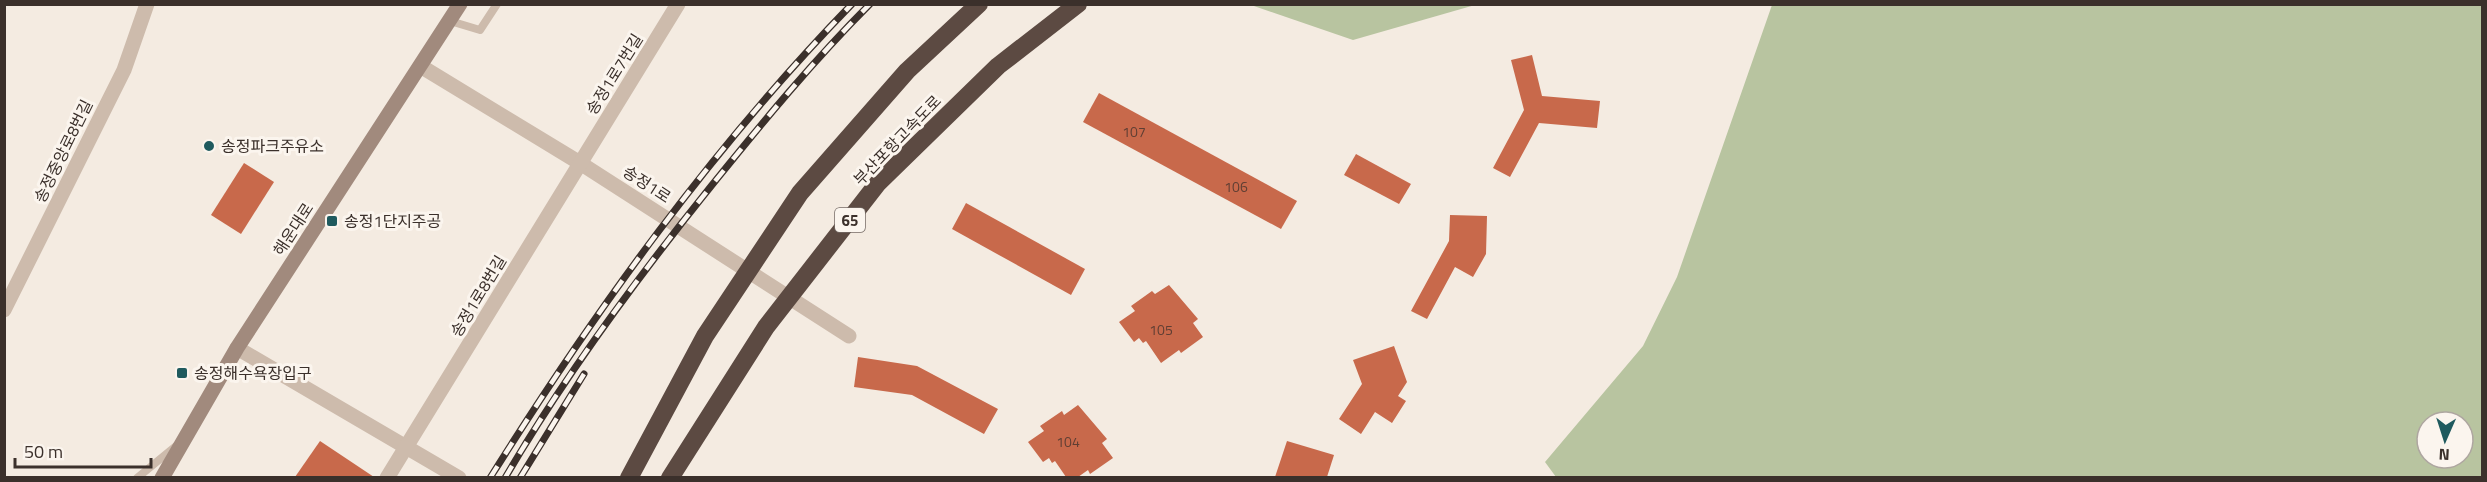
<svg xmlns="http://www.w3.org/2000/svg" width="2487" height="482" font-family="'Titillium Web','Noto Sans KR',sans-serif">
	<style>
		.green { fill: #b8c4a0; fill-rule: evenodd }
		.building { fill: #c8694b }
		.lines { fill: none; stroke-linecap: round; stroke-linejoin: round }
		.lane { stroke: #cdbbac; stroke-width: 8 }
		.street { stroke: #cdbbac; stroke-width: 15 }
		.secondary { stroke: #a18a7d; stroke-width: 15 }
		.rail-casing { stroke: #3b302b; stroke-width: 7 }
		.rail { stroke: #fbf5ee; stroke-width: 4.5; stroke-dasharray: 14; stroke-linecap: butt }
		.highway-bridge { stroke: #5c4a42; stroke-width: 18 }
		.poi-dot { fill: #1f5a5e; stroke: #fbf5ee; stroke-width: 2 }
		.labels { text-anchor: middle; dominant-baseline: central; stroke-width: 6; stroke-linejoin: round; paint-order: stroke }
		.number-label { font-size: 14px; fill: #5e3e33 }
		.shield { fill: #fbf5ee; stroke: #756b66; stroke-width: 1.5 }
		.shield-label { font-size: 15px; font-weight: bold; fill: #3b302b }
		.street-label { font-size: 16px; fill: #3b302b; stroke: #fbf5ee }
		.poi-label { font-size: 16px; fill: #3b302b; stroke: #fbf5ee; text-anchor: start }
	</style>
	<rect width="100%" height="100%" fill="#f4ebe1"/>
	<g class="green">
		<polygon points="1251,5 1475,5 1353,40"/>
		<path d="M1772,5h710v472h-926l-11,-15 98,-116 34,-69zM2427,422h36v36h-36z"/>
	</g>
	<g class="building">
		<polygon points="1532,55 1542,96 1600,101 1597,128 1539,123 1510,177 1493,168 1524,110 1511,60"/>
		<polygon points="1099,93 1297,201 1281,229 1083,122"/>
		<polygon points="1356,154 1411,184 1399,204 1344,175"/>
		<polygon points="244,163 274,182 241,234 211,215"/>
		<polygon points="966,203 1085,269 1071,295 952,229"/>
		<polygon points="1450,215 1487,216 1486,254 1473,277 1455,267 1427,319 1411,311 1449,241"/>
		<polygon points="1169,285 1198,319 1193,323 1203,337 1181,353 1179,350 1161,363 1146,341 1143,343 1139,338 1134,342 1119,322 1135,311 1131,306 1152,291 1155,294"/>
		<polygon points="1394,346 1407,382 1398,396 1406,401 1392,423 1375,412 1361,434 1339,419 1362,384 1353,360"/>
		<polygon points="858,357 917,366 998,409 984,434 912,395 854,387"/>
		<polygon points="1078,405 1107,439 1102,443 1113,458 1090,474 1088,470 1078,477 1066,477 1055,461 1052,463 1049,458 1043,462 1028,442 1044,431 1040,426 1062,411 1064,415"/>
		<polygon points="320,441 374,477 295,477"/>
		<polygon points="1287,441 1334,455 1327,477 1275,477"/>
	</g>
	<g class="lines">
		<g class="lane">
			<polyline points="450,21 480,30 497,4"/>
			<polyline points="137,478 176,446"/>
		</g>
		<g class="street">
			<polyline points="422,67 580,163 849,336"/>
			<polyline points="4,310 124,70 147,4"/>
			<polyline points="237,348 459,478"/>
			<polyline points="387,478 678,4"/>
		</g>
		<polyline class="secondary" points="162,478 237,348 460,4"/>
		<defs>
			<g id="rail">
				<path d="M490,478c106,-169 223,-331 362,-474"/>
				<path d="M505,478c60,-103 132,-200 207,-293 50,-62 101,-124 158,-181"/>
				<polyline points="520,478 584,374"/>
			</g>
		</defs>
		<use href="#rail" class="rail-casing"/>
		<use href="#rail" class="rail"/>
		<g class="highway-bridge">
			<polyline points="629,478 705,336 800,193 907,71 979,4"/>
			<polyline points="670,478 766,327 878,183 998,66 1078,4"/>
		</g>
	</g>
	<g class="poi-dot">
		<circle cx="209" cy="146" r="6"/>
		<rect x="326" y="215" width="12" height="12" rx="3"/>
		<rect x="176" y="367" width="12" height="12" rx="3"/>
	</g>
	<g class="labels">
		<g class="number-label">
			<text x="1134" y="131">107</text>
			<text x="1236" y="186">106</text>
			<text x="1161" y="329">105</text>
			<text x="1068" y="441">104</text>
		</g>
		<rect class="shield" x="835" y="208" width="30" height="24" rx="4.5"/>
		<g class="shield-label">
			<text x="850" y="220">65</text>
		</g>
		<g class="street-label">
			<text transform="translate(614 74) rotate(-58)">송정1로7번길</text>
			<text transform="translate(897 140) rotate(-46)">부산포항고속도로</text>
			<text transform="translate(63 151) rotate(-64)">송정중앙로8번길</text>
			<text transform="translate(647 184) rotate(33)">송정1로</text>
			<text transform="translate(293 229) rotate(-57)">해운대로</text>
			<text transform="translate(478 296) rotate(-59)">송정1로8번길</text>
		</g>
		<g class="poi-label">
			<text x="221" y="146">송정파크주유소</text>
			<text x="344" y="221">송정1단지주공</text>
			<text x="194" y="373">송정해수욕장입구</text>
		</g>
	</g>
	<rect width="2487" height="482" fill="none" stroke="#3b302b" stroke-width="12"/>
	<g transform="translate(2445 440) rotate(183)"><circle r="28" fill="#fbf5ee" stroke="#aea6a0" stroke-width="1.5"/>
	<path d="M0-4.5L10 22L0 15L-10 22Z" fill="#1f5a5e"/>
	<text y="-9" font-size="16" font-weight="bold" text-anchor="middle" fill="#3b302b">N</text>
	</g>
	<path d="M15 458v9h136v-9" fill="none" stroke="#3b302b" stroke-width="3"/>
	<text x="24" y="458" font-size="18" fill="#3b302b" stroke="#fbf5ee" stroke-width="4.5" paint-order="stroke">50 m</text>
</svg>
